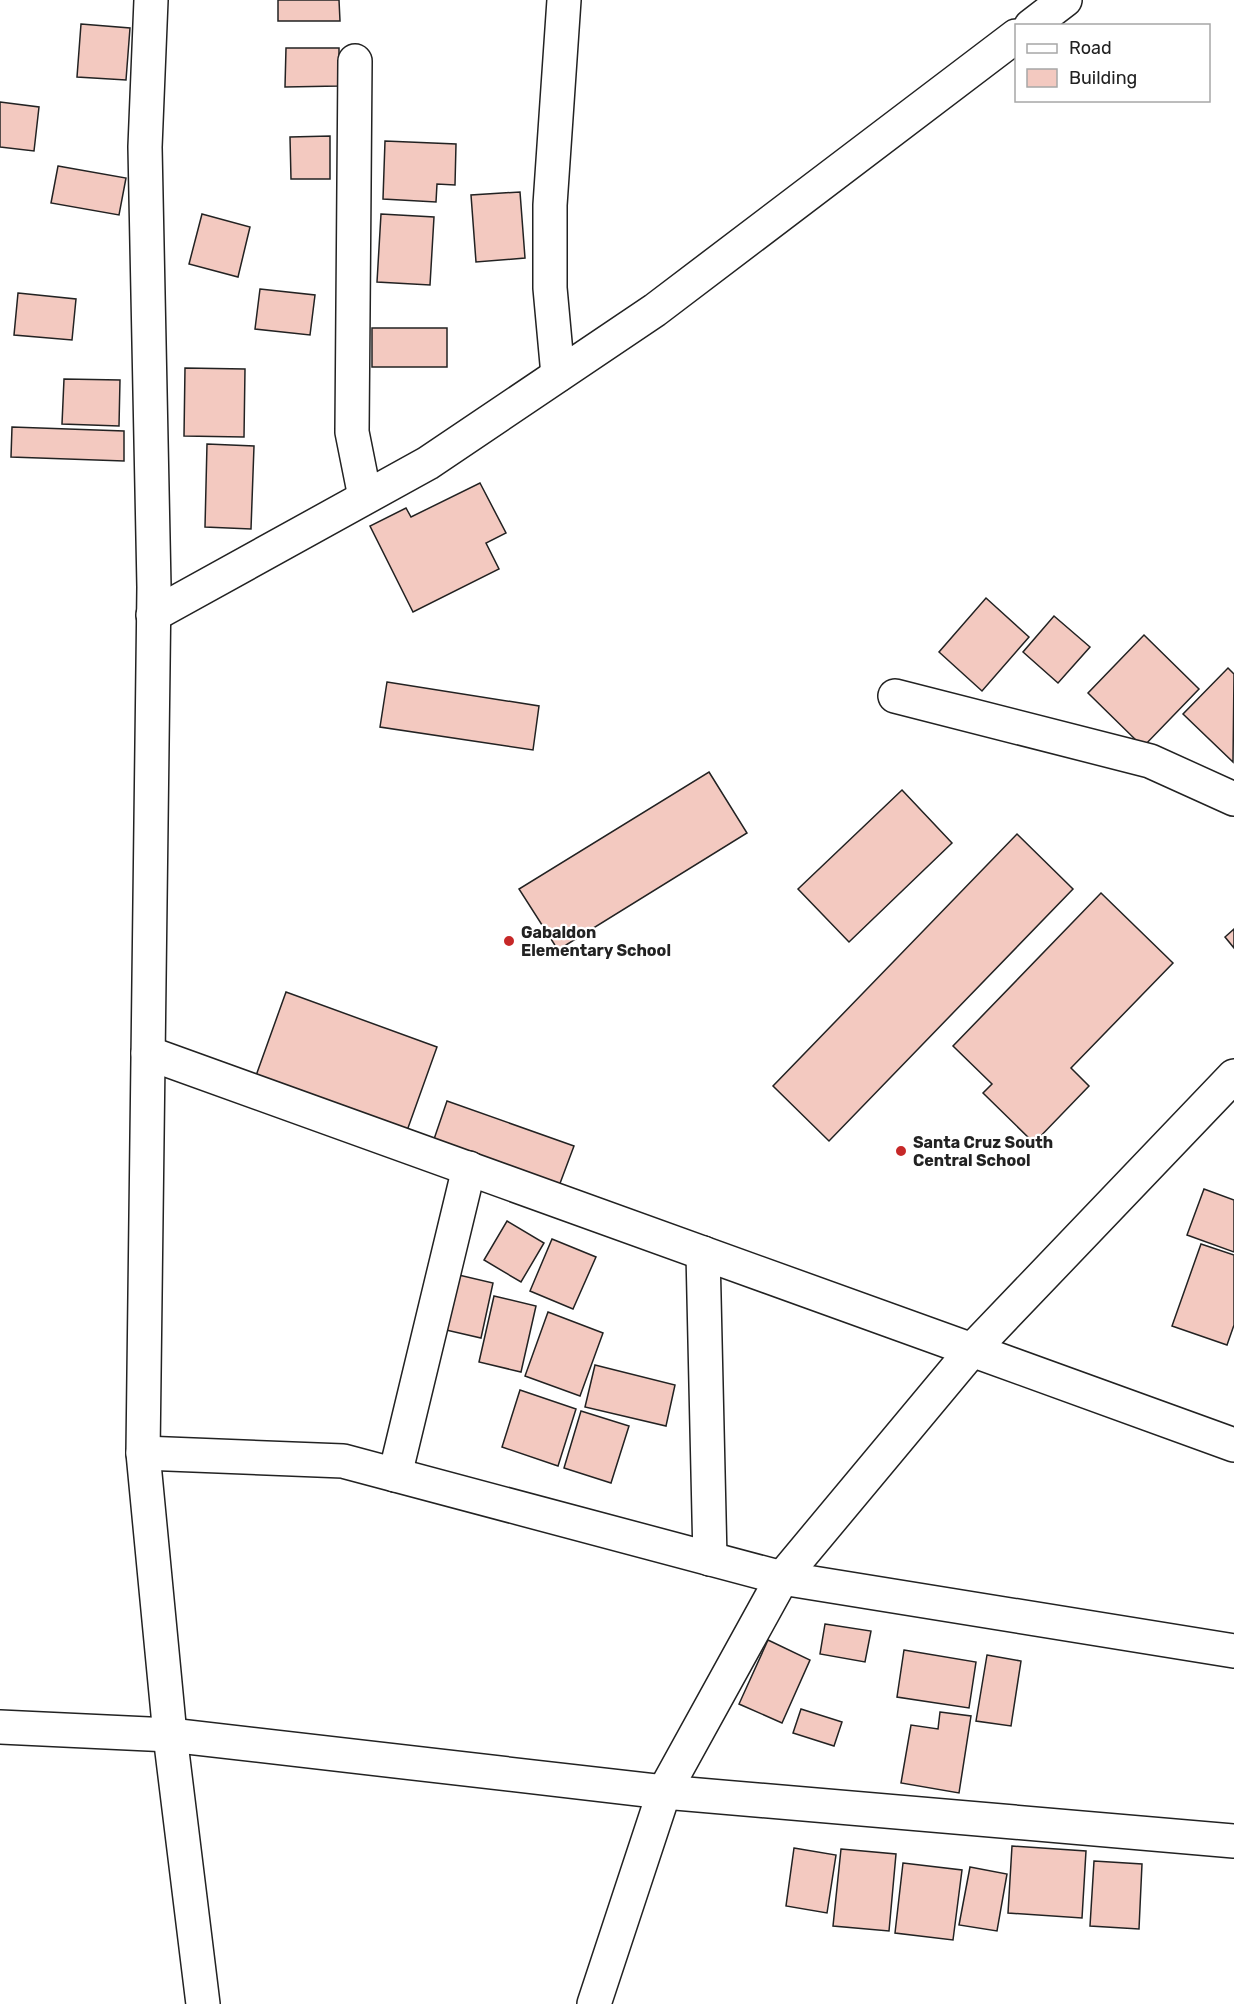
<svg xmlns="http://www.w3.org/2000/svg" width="1234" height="2004" font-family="Rubik,sans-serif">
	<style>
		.building { fill: #f3c9c0; stroke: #222; stroke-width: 1.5 }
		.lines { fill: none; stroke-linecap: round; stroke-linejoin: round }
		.minor-casing { stroke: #222; stroke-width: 36 }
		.tertiary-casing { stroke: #222; stroke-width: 36 }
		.minor { stroke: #fff; stroke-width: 33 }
		.tertiary { stroke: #fff; stroke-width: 33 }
		.poi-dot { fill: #c62828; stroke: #fff; stroke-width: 2 }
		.labels { text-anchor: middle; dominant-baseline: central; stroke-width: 4.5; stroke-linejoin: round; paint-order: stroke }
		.poi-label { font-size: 16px; font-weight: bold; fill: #222; stroke: #fff; text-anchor: start }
	</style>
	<rect width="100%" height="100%" fill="#fff"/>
	<g class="building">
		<polygon points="278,0 339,0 340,21 278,21"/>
		<polygon points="81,24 130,28 126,80 77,77"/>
		<polygon points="286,48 339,48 339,86 285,87"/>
		<polygon points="0,102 39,107 34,151 0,147"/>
		<polygon points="330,136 330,179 291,179 290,137"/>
		<polygon points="385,141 456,144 455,185 437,184 436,202 383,199"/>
		<polygon points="58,166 126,178 119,215 51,203"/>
		<polygon points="520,192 525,258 476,262 471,195"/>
		<polygon points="202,214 250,227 238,277 189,264"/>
		<polygon points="381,214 434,217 430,285 377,282"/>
		<polygon points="260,289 315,295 310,335 255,329"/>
		<polygon points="18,293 76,299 72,340 14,335"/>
		<rect x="372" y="328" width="75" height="39"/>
		<polygon points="185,368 245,369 244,437 184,436"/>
		<polygon points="64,379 120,380 119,426 62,424"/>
		<polygon points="12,427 124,431 124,461 11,457"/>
		<polygon points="207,444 254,446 251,529 205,527"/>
		<polygon points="480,483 506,533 486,543 499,569 413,612 370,526 406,508 411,517"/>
		<polygon points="986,598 1029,637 982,691 939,652"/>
		<polygon points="1054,616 1090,647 1058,683 1023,652"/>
		<polygon points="1144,635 1199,689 1143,747 1088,693"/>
		<polygon points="1228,668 1234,674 1233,762 1183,714"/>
		<polygon points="387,682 539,706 533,750 380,727"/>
		<polygon points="709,772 747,833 558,950 519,889"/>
		<polygon points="902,790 952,843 849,942 798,889"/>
		<polygon points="1017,834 1073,889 829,1141 773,1086"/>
		<polygon points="1101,893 1173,963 1071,1068 1089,1086 1034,1143 983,1093 992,1084 953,1046"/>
		<polygon points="1234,929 1234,948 1225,937"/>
		<polygon points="286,992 437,1047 399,1153 248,1098"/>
		<polygon points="447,1101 574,1146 556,1194 431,1148"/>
		<polygon points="1204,1189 1234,1200 1234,1252 1187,1235"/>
		<polygon points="507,1221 544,1243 521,1282 484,1260"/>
		<polygon points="552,1239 596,1257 573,1309 530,1291"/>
		<polygon points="1201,1244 1234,1255 1234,1325 1227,1345 1172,1326"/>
		<polygon points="446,1272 493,1283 481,1338 433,1327"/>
		<polygon points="494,1296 536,1306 521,1372 479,1362"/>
		<polygon points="548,1312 603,1333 580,1396 525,1376"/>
		<polygon points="595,1365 675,1385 666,1426 585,1407"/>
		<polygon points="520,1390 576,1409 558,1466 502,1447"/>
		<polygon points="581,1411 629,1426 611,1483 564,1468"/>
		<polygon points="825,1624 871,1631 865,1662 820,1654"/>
		<polygon points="768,1640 810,1660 782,1723 739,1704"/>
		<polygon points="904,1650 976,1662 969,1708 897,1697"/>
		<polygon points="987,1655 1021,1661 1011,1726 976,1721"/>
		<polygon points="801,1709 842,1722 834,1746 793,1733"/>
		<polygon points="940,1712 971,1716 959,1793 901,1783 911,1725 938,1729"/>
		<polygon points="1012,1846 1086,1851 1082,1918 1008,1913"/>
		<polygon points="794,1848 836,1855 827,1913 786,1906"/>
		<polygon points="841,1849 896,1854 889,1931 833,1926"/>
		<polygon points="1094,1861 1142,1864 1139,1929 1090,1926"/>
		<polygon points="903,1863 962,1870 953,1940 895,1933"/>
		<polygon points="970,1867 1007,1874 997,1931 959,1925"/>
	</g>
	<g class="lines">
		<defs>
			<g id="minor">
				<polyline points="1031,26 1065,0"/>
				<polyline points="355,61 352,432 365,497"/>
				<polyline points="558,375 550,288 550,205 564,0"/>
				<polyline points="153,615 428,463 655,310 1016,36"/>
				<polyline points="895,696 1150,761 1234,799"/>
				<polyline points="148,1053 972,1350 1234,1076"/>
				<polyline points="703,1253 710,1559"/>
				<polyline points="143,1453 343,1461 782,1578 1234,1651"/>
				<polyline points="395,1475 469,1168"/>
				<polyline points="0,1727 170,1735 664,1792 1234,1841"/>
			</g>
			<g id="tertiary">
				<polyline points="151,0 145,147 154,587 143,1453 170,1735 203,2004"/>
				<polyline points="594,2004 664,1792 782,1578 972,1350 1234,1445"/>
			</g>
		</defs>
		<use href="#minor" class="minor-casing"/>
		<use href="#tertiary" class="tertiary-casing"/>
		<use href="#minor" class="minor"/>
		<use href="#tertiary" class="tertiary"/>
	</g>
	<g class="poi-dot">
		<circle cx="509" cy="941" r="6"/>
		<circle cx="901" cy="1151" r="6"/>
	</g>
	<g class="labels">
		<g class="poi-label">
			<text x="521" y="932">Gabaldon<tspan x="521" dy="18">Elementary School</tspan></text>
			<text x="913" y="1142">Santa Cruz South<tspan x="913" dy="18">Central School</tspan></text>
		</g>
	</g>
	<rect x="1015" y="24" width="195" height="78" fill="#ffffff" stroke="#a7a7a7" stroke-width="1.5"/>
	<rect x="1027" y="44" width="30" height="9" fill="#ffffff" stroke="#a7a7a7" stroke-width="1.5"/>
	<text x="1069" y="54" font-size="18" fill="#222222">Road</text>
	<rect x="1027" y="69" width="30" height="18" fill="#f3c9c0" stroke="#a7a7a7" stroke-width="1.5"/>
	<text x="1069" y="84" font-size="18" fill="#222222">Building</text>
</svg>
